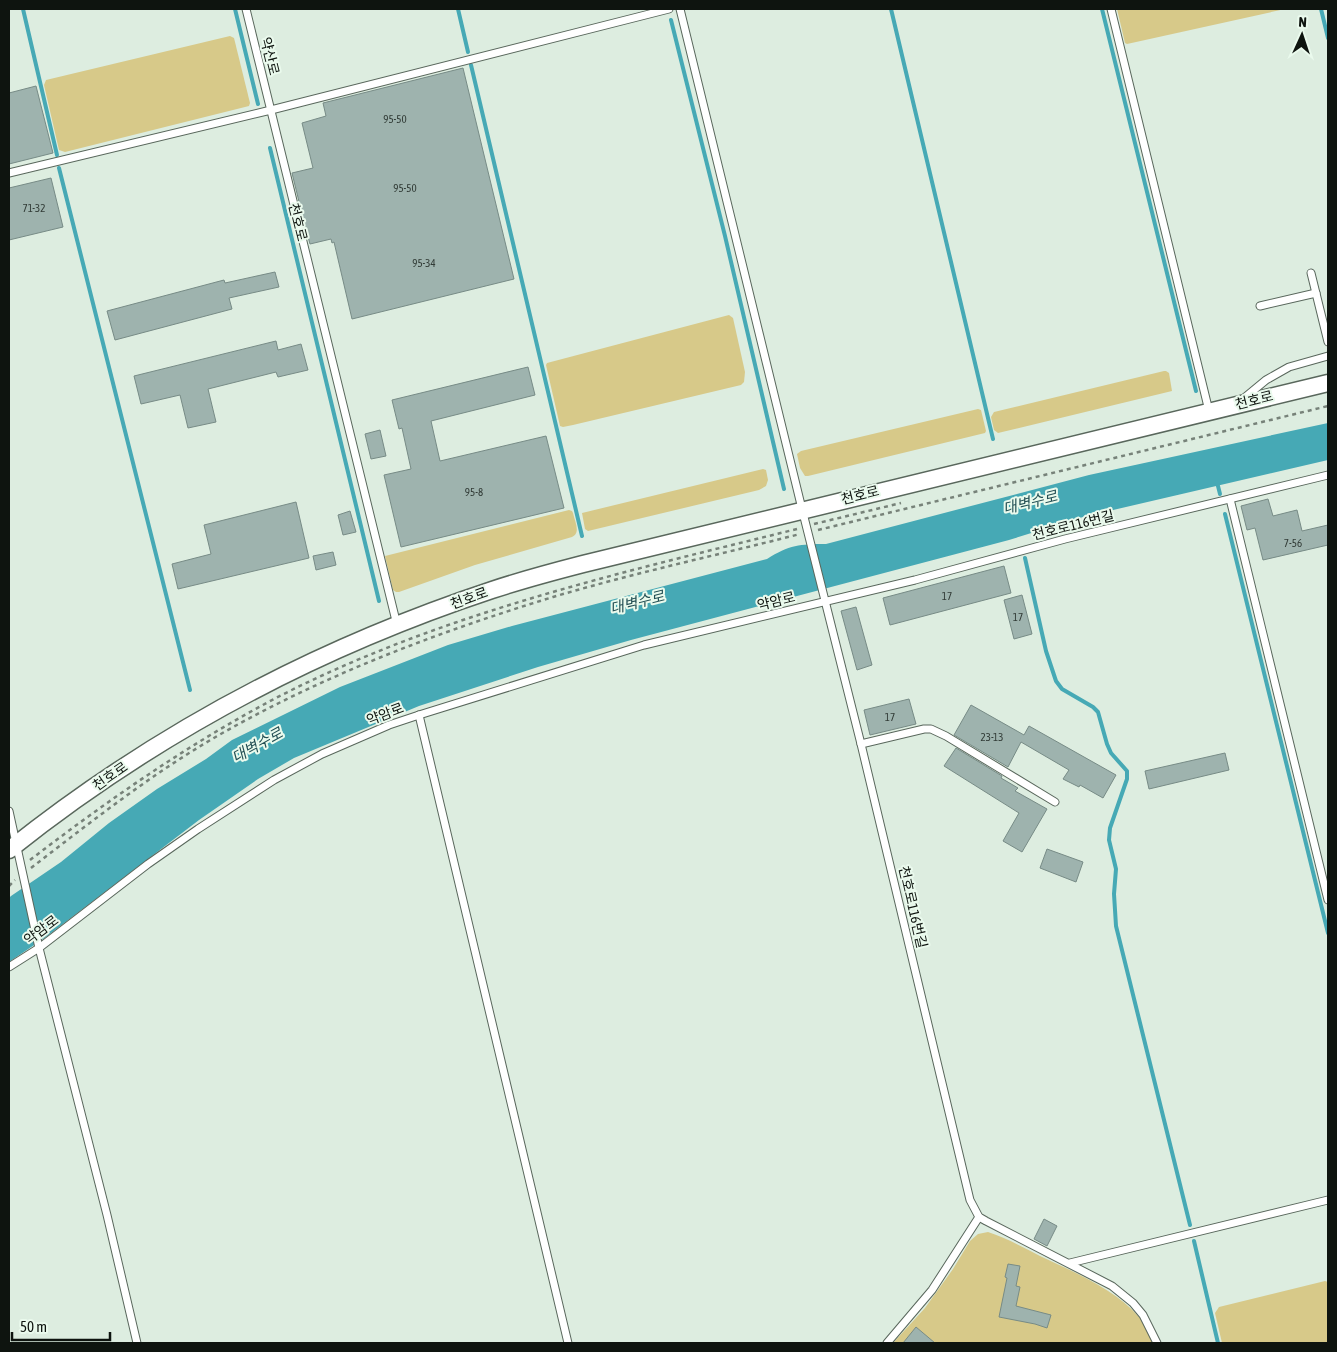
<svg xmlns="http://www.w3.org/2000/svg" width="1337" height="1352" font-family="'Asap Condensed','Noto Sans KR',sans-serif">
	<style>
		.green { fill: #d7c989 }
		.water { fill: #46a9b5 }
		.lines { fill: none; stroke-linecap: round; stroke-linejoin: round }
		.stream { stroke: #46a9b5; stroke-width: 4 }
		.building { fill: #9eb3ae; stroke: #778b86 }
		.service-casing { stroke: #59675c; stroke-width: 9 }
		.tertiary-casing { stroke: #59675c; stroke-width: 19 }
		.path { stroke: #778279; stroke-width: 2.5; stroke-dasharray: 4 4; stroke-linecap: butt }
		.service { stroke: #fff; stroke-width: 7 }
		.tertiary { stroke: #fff; stroke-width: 16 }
		.labels { text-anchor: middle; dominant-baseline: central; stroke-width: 4; stroke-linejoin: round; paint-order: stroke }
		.number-label { font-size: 11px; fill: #323c37 }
		.street-label { font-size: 14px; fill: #0e140f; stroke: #eafaed }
		.water-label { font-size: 15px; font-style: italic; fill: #224e53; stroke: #eafaed }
	</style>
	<rect width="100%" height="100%" fill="#ddede0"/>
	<g class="green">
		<polygon points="1117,9 1285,9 1127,44 1125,43"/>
		<polygon points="230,36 234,38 250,103 249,106 65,152 59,150 44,85 46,80"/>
		<polygon points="729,315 733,318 745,372 744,382 741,385 573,425 563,427 560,426 546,365 547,363"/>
		<polygon points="1164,371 1166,371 1169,373 1172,391 998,433 994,430 991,417 994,412"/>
		<polygon points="978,409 981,410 986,431 985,433 808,476 805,476 800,468 797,454 801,451"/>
		<polygon points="763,469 766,470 768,480 766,486 759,490 588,531 585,529 582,513"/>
		<path d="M569,510l3,1 1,2c2,9 8,20 -1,24l-97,28 -76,27h-3l-3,-2 -8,-34z"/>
		<path d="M988,1232c18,6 35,15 52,24 32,15 75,33 98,60 7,7 11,18 15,27h-260l32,-35 28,-39 17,-28 8,-7z"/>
		<polygon points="1325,1281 1328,1282 1328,1343 1222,1343 1215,1313 1219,1307"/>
	</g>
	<path class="water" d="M1328,423v37l-245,57 -74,23 -378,100 -93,27 -119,39 -125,52 -36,21 -59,41 -153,117 -37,25v-64l2,-2 50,-34 48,-39 48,-34 49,-30 26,-19 108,-53 108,-42 64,-19 255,-67c22,-14 33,-15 59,-15l263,-69z"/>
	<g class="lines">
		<g class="stream">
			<polyline points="23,9 57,155"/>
			<polyline points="235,9 258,104"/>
			<polyline points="458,9 468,52"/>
			<polyline points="891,9 993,439"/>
			<polyline points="1102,9 1196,391"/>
			<polyline points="1321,9 1328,38"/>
			<polyline points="671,20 725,236 784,489"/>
			<polyline points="471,65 582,536"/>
			<polyline points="270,148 379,601"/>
			<polyline points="59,168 190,690"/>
			<polyline points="1217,482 1220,494"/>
			<polyline points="1225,514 1328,933"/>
			<polyline points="1025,558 1046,651 1056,681 1062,689 1093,707 1098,712 1107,744 1111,753 1127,771 1127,779 1110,828 1109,840 1116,869 1114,894 1116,926 1190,1225"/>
			<polyline points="1194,1241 1218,1343"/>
		</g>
	</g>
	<g class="building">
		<polygon points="463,68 514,279 352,319 334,242 332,243 331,239 310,244 305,226 292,173 313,168 302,123 326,116 323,103"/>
		<polygon points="36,86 53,153 9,164 9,93"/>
		<polygon points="51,178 63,227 9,240 9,188"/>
		<polygon points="275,272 279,287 229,298 232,309 115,340 107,311 224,280 225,283"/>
		<polygon points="276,341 278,350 301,344 308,370 278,377 276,372 208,389 216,422 188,428 180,395 141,404 134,376"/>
		<polygon points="528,367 535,395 431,421 440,461 546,436 564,508 401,547 384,475 411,469 402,428 399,429 392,400"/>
		<polygon points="380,430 386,456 371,459 365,434"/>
		<polygon points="1268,499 1273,516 1297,510 1302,531 1328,525 1328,545 1263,560 1255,528 1247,530 1241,506"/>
		<polygon points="296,502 309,558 178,589 172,564 211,554 204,525"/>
		<polygon points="350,511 356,532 343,535 338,515"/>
		<polygon points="333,552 336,565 316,570 313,556"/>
		<polygon points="1004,566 1011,593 890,625 883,598"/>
		<polygon points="1022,595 1032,634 1014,639 1004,600"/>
		<polygon points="856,607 872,665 857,670 841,611"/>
		<polygon points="909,699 916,724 870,735 864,710"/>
		<polygon points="971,705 1024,735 1029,726 1116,775 1103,798 1080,785 1079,787 1063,779 1069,770 1021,742 1008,767 954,735"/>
		<polygon points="956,748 1002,776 1001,778 1018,788 1015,791 1047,809 1022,852 1003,841 1019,813 944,766"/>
		<polygon points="1225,753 1229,770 1149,789 1145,771"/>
		<polygon points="1047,849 1083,862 1076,882 1040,868"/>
		<polygon points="1044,1219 1057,1226 1047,1246 1034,1239"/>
		<polygon points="1008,1264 1020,1266 1016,1286 1020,1287 1016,1306 1051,1315 1047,1328 1035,1324 999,1317 1007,1278 1005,1277"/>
		<polygon points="916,1327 935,1343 903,1343"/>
	</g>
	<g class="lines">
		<defs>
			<g id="service">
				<polyline points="246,9 397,625"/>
				<polyline points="680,9 802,509 861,744 970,1200 979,1217 986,1221 1112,1286 1133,1303 1143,1315 1157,1343"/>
				<polyline points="1111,9 1209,411"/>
				<polyline points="9,173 271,110 669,9"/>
				<polyline points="1311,273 1328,342"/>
				<polyline points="1260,306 1316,293"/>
				<polyline points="1243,399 1266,380 1289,367 1328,356"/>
				<polyline points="1230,499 1328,900"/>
				<polyline points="419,715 568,1343"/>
				<polyline points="861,744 924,729 931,729 946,736 1055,802"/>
				<polyline points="9,811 39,948 107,1215 137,1343"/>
				<polyline points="9,967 39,948 148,864 198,829 274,780 322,754 389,725 419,715 644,645 915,580 1065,539 1328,475"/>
				<polyline points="1070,1263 1328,1200"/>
				<polyline points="887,1343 932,1290 979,1217"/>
			</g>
			<path id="tertiary" d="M9,850c144,-115 308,-202 483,-260 30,-10 60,-18 91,-26l745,-181"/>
		</defs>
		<use href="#service" class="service-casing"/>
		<use href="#tertiary" class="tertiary-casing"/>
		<g class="path">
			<polyline points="814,524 901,503"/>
			<polyline points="818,530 1328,406"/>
			<path d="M30,860c77,-59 157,-115 244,-161 164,-85 345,-126 523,-170"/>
			<path d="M31,868c61,-47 122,-95 188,-133 105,-60 219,-103 334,-138 81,-24 165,-42 247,-63"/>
			<polyline points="9,886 15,880"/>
		</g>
		<use href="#service" class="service"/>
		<use href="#tertiary" class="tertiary"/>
	</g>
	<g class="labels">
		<g class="number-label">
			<text x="395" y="119">95-50</text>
			<text x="405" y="188">95-50</text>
			<text x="34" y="208">71-32</text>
			<text x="424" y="263">95-34</text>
			<text x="474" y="492">95-8</text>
			<text x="1293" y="543">7-56</text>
			<text x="947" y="596">17</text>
			<text x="1018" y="617">17</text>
			<text x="890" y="717">17</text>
			<text x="992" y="737">23-13</text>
		</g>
		<g class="street-label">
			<text transform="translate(270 56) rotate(76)">약산로</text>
			<text transform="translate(298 222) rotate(76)">천호로</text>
			<text transform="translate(1254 400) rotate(-14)">천호로</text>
			<text transform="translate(860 495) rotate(-14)">천호로</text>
			<text transform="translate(1073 525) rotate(-14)">천호로116번길</text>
			<text transform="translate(469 598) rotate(-20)">천호로</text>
			<text transform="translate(776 601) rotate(-14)">약암로</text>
			<text transform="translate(385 714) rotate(-21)">약암로</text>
			<text transform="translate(110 776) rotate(-35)">천호로</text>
			<text transform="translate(913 907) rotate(77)">천호로116번길</text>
			<text transform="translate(41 930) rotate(-37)">약암로</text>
		</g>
		<g class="water-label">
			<text transform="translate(1030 502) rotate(-14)">대벽수로</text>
			<text transform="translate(637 602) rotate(-14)">대벽수로</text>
			<text transform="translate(257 745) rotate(-29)">대벽수로</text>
		</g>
	</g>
	<rect width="1337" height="1352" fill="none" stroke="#0e140f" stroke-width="20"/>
	<g transform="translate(1302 35) rotate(3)" stroke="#eafaed" stroke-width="4" paint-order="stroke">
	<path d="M0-4L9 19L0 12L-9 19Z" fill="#0e140f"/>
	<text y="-8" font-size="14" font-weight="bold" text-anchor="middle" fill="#0e140f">N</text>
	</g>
	<path d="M12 1332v8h98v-8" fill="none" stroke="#0e140f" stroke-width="2.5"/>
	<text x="20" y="1332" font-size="15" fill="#0e140f" stroke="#eafaed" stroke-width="4" paint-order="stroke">50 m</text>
</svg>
